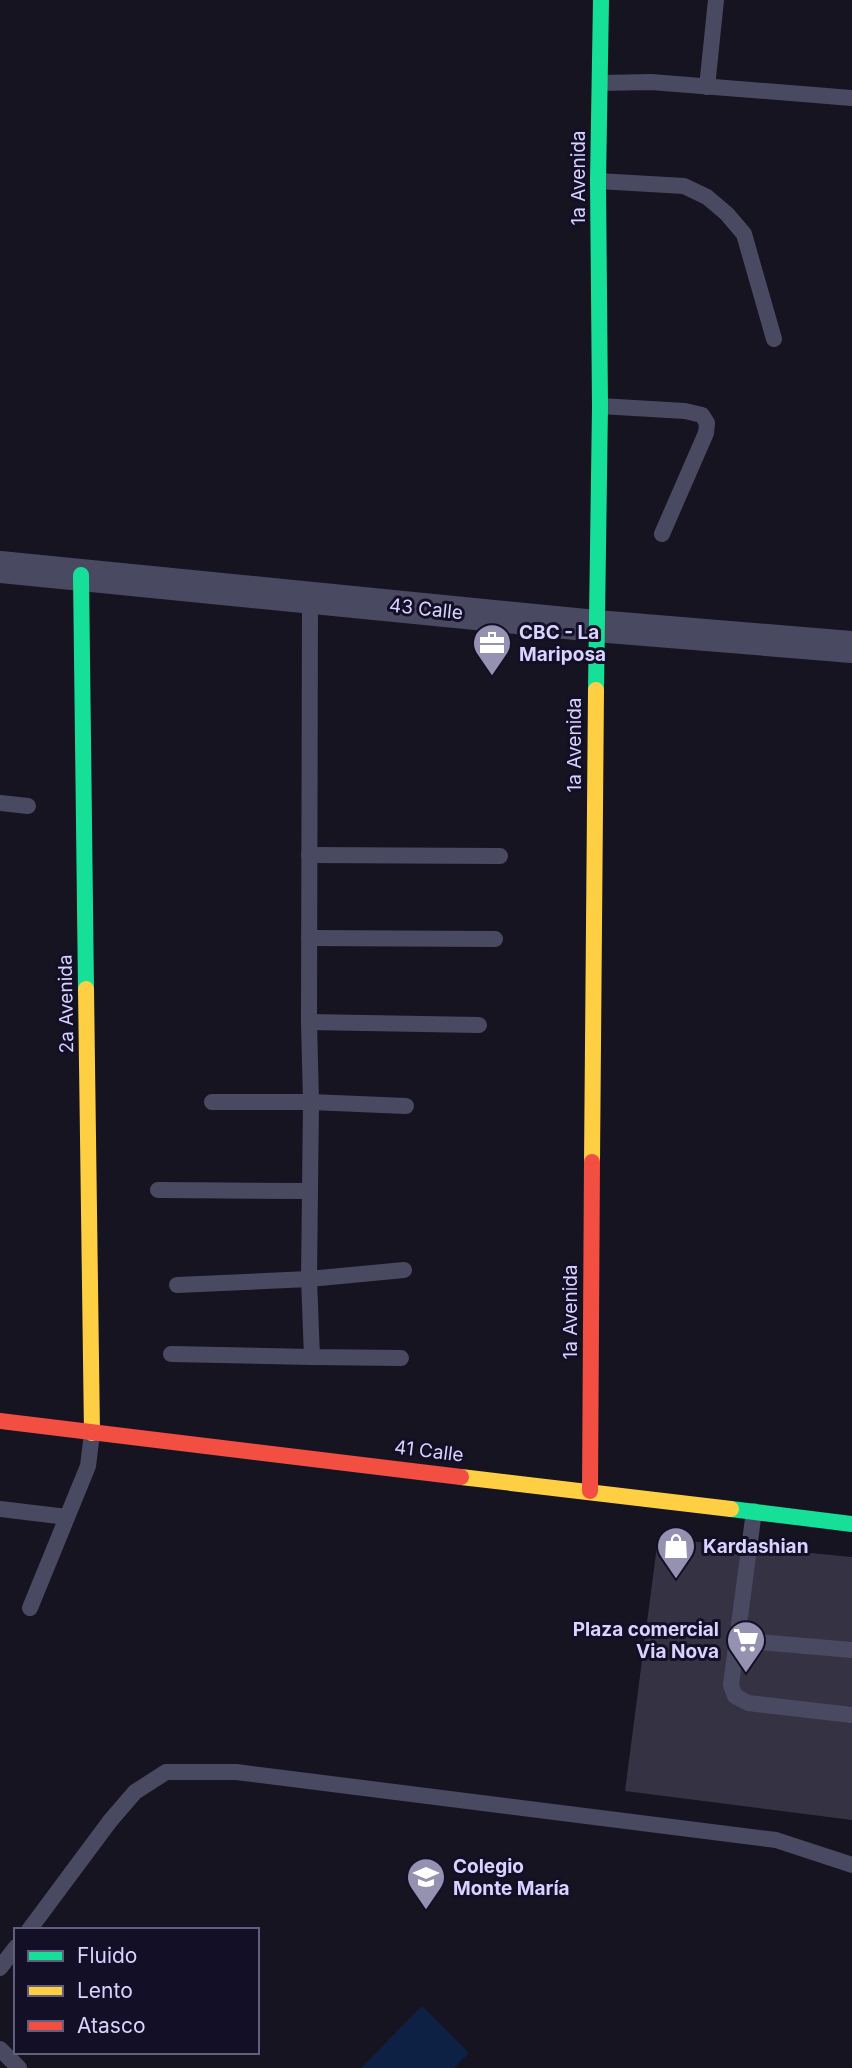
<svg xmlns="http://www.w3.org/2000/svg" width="852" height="2068" font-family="Inter,sans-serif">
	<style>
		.water { fill: #0d2144 }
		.building { fill: #343243 }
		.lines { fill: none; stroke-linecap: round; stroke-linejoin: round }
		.lane { stroke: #4a4962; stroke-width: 16 }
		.street { stroke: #4a4962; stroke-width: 32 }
		.fast { stroke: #16e098; stroke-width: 16 }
		.slow { stroke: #ffcf43; stroke-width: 16 }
		.jam { stroke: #f24e42; stroke-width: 16 }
		.labels { text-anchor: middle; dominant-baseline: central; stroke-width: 6; stroke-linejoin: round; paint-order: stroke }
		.street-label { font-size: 19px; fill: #d9d4ff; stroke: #130f26 }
		.poi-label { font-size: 19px; font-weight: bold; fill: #d9d4ff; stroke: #130f26; text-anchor: start }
	</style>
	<rect width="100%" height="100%" fill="#161421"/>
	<polygon class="water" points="422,2006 469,2053 454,2068 361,2068"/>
	<polygon class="building" points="658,1538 852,1557 852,1820 625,1791"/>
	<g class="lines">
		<g class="lane">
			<polyline points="600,83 651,82 852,98"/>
			<polyline points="707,87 716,0"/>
			<polyline points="598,181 684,186 707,197 727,214 744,234 774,339"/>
			<polyline points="600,406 685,411 702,415 707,423 706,433 662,534"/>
			<polyline points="310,598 309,1022 311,1102 309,1279 312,1357 401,1358"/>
			<polyline points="0,803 28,806"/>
			<polyline points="309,855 500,856"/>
			<polyline points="309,938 495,939"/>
			<polyline points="309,1022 479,1025"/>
			<polyline points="212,1102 311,1102 406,1106"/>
			<polyline points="158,1190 310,1191"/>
			<polyline points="177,1285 309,1279 404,1270"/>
			<polyline points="171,1354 312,1357"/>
			<polyline points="0,1509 67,1517"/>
			<polyline points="754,1511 731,1685 735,1696 748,1703 852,1715"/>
			<polyline points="30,1608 88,1466 92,1433"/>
			<polyline points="737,1640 852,1650"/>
			<polyline points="29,1930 110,1821 135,1792 166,1772 236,1772 776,1840 852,1865"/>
			<polyline points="0,1968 16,1947"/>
			<polyline points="0,2049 19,2068"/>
		</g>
		<polyline class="street" points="0,567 596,626 852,647"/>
		<g class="fast">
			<polyline points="81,575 86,989"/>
			<polyline points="596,690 600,406 598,181 601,0"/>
			<polyline points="731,1509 852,1524"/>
		</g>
		<g class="slow">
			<polyline points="86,989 92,1433"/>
			<polyline points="592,1162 596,690"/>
			<polyline points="461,1477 731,1509"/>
		</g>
		<g class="jam">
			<polyline points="0,1421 461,1477"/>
			<polyline points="590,1491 592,1162"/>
		</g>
	</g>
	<defs>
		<symbol id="office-pin" viewBox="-11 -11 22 30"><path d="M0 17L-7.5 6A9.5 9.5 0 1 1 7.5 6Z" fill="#9591b1" stroke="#130f26"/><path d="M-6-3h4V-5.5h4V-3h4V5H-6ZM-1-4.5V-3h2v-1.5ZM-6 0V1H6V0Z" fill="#fff"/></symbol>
		<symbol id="shop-pin" viewBox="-11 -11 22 30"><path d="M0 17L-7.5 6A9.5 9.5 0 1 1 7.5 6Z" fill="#9591b1" stroke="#130f26"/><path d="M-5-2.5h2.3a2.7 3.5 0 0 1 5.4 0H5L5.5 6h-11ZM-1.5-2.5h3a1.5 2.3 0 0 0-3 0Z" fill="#fff"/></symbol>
		<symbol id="supermarket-pin" viewBox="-11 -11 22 30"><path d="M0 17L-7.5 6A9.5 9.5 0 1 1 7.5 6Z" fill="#9591b1" stroke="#130f26"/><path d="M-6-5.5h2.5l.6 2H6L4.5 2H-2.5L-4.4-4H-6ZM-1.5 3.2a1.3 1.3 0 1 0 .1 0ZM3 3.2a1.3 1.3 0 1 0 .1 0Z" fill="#fff"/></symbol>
		<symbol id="school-pin" viewBox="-11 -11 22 30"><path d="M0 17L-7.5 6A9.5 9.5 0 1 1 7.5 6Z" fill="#9591b1" stroke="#130f26"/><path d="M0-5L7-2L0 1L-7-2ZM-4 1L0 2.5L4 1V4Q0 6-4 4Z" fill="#fff"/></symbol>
	</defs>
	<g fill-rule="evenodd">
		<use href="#office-pin" x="470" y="621" width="44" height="60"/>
		<use href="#shop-pin" x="654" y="1524" width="44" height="60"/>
		<use href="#supermarket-pin" x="724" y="1618" width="44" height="60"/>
		<use href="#school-pin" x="404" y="1855" width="44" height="60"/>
	</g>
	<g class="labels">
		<g class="street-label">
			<text transform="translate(578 178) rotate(-90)">1a Avenida</text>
			<text transform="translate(426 609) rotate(6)">43 Calle</text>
			<text transform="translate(574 745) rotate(-90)">1a Avenida</text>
			<text transform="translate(66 1004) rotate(-91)">2a Avenida</text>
			<text transform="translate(570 1312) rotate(-90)">1a Avenida</text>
			<text transform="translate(429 1451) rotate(7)">41 Calle</text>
		</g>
		<g class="poi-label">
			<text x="519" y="632">CBC - La<tspan x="519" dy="22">Mariposa</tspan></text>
			<text x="703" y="1546">Kardashian</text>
			<text x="719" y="1629" text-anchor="end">Plaza comercial<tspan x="719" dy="22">Via Nova</tspan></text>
			<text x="453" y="1866">Colegio<tspan x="453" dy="22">Monte María</tspan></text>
		</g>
	</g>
	<rect x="14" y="1928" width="245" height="126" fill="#130f26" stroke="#625e7d" stroke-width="2"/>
	<rect x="28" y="1951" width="35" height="10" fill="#16e098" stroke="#625e7d" stroke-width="2"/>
	<text x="77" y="1963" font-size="21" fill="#d9d4ff">Fluido</text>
	<rect x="28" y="1986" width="35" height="10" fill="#ffcf43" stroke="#625e7d" stroke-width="2"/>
	<text x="77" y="1998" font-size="21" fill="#d9d4ff">Lento</text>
	<rect x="28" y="2021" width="35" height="10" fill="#f24e42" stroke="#625e7d" stroke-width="2"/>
	<text x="77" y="2033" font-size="21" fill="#d9d4ff">Atasco</text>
</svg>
